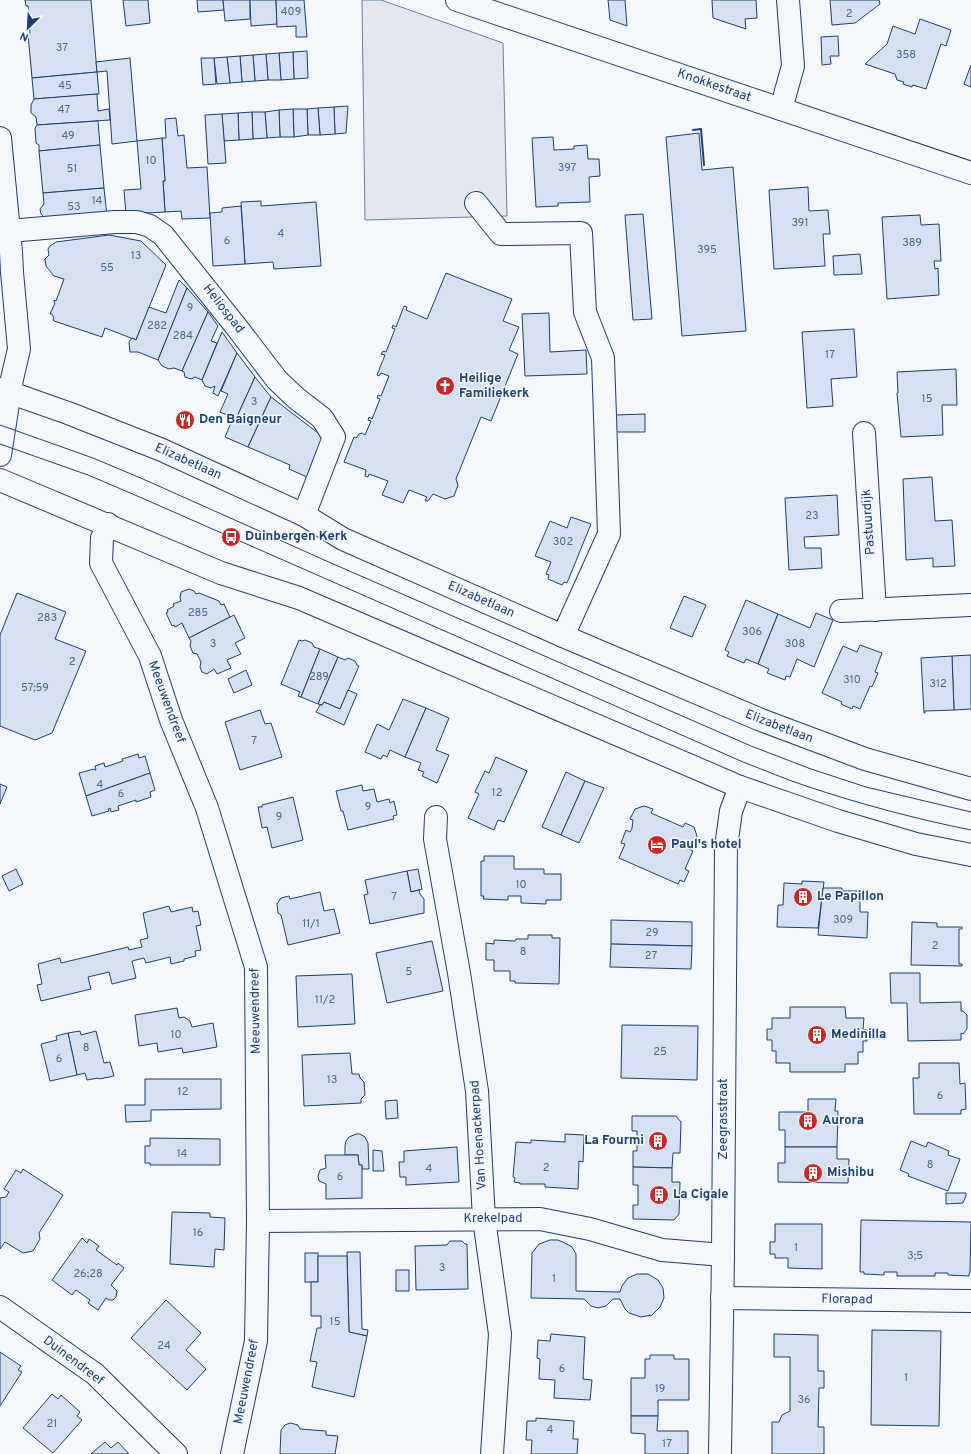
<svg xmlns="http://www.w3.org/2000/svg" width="971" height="1454" font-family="Overpass,sans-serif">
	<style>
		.parking { fill: #e3e8f0; stroke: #687fa3 }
		.building { fill: #d5e0f0; stroke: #1d3f73 }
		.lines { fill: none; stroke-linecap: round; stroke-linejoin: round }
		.minor-casing { stroke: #1d3f73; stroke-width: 24 }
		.major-casing { stroke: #1d3f73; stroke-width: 24 }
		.minor { stroke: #f4f7fb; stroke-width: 22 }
		.major { stroke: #f4f7fb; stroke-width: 22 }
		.tram { stroke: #1d3f73; stroke-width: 1 }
		.wall { stroke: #1d3f73; stroke-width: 2 }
		.labels { text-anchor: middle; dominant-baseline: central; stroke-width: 3; stroke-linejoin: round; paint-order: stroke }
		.number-label { font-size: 11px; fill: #4b6792 }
		.street-label { font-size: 13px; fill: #1d3f73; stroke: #f4f7fb }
		.poi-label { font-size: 13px; font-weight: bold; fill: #1d3f73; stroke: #f4f7fb; text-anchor: start }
	</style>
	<rect width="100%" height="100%" fill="#f4f7fb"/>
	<polygon class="parking" points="362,0 381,0 503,43 507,216 365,220"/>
	<g class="building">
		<polygon points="25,0 91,0 97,72 32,78 28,34 30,34 28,6 26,6"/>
		<polygon points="123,0 148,0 150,23 126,26"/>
		<polygon points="197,0 223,0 224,10 198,12"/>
		<polygon points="223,0 250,0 250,19 225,21"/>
		<polygon points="250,0 276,0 277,24 251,26"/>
		<polygon points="276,0 304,0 307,37 296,37 296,26 277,27"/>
		<polygon points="608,0 625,0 627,26 610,20"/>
		<polygon points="712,0 756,0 757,18 745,19 746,29 713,18"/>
		<polygon points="830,0 879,0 880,4 855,23 832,25"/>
		<polygon points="920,19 951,30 946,46 941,44 926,89 913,85 912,87 903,84 904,82 897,80 895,74 865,64 887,44 893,26 915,34"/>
		<polygon points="838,36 839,56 830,56 831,64 822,65 821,37"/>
		<polygon points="307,51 308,78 294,79 293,52"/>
		<polygon points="293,52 294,79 281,80 279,53"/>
		<polygon points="279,53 281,80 268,80 266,54"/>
		<polygon points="266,54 268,80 255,81 253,55"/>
		<polygon points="253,55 255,81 242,82 240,56"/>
		<polygon points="240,56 242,82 230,83 227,57"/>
		<polygon points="227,57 230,83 217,84 214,58"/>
		<polygon points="130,58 137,141 112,144 107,71 97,72 96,62"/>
		<polygon points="201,58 214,58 216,84 203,85"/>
		<polygon points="971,65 971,87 964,84"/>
		<polygon points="97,72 99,94 34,99 32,78"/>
		<polygon points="97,94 98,111 109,109 110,120 37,125 36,117 31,113 31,105 34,99"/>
		<polygon points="348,106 346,133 335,134 334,107"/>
		<polygon points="334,107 335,134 320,135 318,108"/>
		<polygon points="318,108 320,135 308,135 307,109"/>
		<polygon points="293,109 307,109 308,135 294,137"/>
		<polygon points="293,109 294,137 280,137 279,110"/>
		<polygon points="279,110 280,137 267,138 265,112"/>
		<polygon points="252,112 265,112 267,138 253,139"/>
		<polygon points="252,112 253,139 239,140 238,113"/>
		<polygon points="238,113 239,140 224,141 222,114"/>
		<polygon points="222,114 226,163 208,164 205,115"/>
		<polygon points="176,118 178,136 184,135 187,168 207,167 210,218 182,219 181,211 165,212 163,181 165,181 162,138 166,138 165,119"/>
		<polygon points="98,121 100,145 39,151 39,145 36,143 35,128 37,125"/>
		<polygon points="699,133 702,170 733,167 746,331 682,336 666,137"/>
		<polygon points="553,137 554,150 574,149 574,146 587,145 588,159 599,159 600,176 589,177 590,202 558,203 558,206 536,207 532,138"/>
		<polygon points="162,138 165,181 163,181 165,212 126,214 124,190 141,189 137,141"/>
		<polygon points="100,145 104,188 43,193 39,151"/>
		<polygon points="808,187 809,211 828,210 830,234 823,234 825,266 774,269 769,190"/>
		<polygon points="104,188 107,216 45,218 41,214 40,209 44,204 43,193"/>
		<polygon points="261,201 261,206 316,202 321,266 274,269 273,262 245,264 241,202"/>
		<polygon points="241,206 245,264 213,266 210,213 222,212 222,208"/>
		<polygon points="643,214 652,319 633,320 625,215"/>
		<polygon points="920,215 921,225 939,224 941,261 934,261 935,269 938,268 939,295 887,299 882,217"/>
		<polygon points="109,235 141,241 166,265 136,340 105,328 102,337 54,321 53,320 54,318 52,314 50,314 55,303 54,302 54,300 56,301 64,279 54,276 46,266 45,259 49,255 48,249 50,246 56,242"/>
		<polygon points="860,254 862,274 834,275 833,256"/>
		<polygon points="446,273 512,299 503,321 519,327 509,350 518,354 491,421 481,417 456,479 458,485 454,496 445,499 433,494 428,501 425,501 427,497 409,490 403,503 382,495 388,481 369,474 368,477 365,476 366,470 344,462 354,437 356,438 359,434 362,433 365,435 371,421 368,420 369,417 372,419 380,399 377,398 378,395 381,396 389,376 381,373 379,376 377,375 385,355 381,354 383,351 386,352 395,329 392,328 393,325 396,327 404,306 407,307 406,310 427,319"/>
		<polygon points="179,280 187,288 158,360 138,352 130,352 129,342 132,338 136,340 149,307 166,313"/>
		<polygon points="187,288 208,312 182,371 174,368 169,369 162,366 158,360"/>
		<polygon points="208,312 218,326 211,341 217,343 202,380 195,377 191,379 185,377 184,372 182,371"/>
		<polygon points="549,313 550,352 586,350 587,374 525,376 522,314"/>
		<polygon points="854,329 857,377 831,379 833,406 807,408 802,332"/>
		<polygon points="222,332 237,353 218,396 213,393 215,386 211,388 205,386 202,380"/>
		<polygon points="237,353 255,377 236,419 220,412 228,394 221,391"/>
		<polygon points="956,369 957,405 942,405 943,435 901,437 897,393 898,393 897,372"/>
		<polygon points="255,377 271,397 248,447 225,437 233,418 236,419"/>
		<polygon points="271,397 326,439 307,477 289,469 290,465 248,447"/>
		<polygon points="645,414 645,432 615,432 615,415"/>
		<polygon points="932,477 935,521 952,520 955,566 933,567 933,558 906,560 903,479"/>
		<polygon points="837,495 839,535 804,537 805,548 821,548 822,568 789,570 785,498"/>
		<polygon points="571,517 591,524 567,583 564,582 562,585 548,579 549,575 546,574 551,562 535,556 550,521 567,528"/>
		<polygon points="189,589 194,591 196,594 199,593 219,601 221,605 224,604 230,617 189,638 182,623 175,627 174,625 172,626 166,613 168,612 167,610 174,606 173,604 181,601 180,598 181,592"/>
		<polygon points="17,593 66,612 55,639 86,651 52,733 35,740 0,726 0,635"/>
		<polygon points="684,596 706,605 692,637 670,628"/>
		<polygon points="746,600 778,614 758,664 746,659 744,663 727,656 729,652 725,650"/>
		<polygon points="816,613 833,620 814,667 797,659 790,677 786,676 785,680 767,673 769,669 758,664 778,614 810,628"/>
		<polygon points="234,615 245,638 235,643 241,654 227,660 231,668 217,674 214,669 207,674 202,672 200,667 201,662 197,654 193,653 190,646 191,641 189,638"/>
		<polygon points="299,640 302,641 305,640 312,643 314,647 320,649 301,697 298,696 300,692 281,684"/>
		<polygon points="860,645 882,653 875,672 878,673 872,687 870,686 860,709 853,706 852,709 841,704 842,702 822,693 843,646 857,652"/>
		<polygon points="320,649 338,657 318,704 301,697"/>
		<polygon points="971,655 971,709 954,710 952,656"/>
		<polygon points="952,656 954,710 925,711 925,713 924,713 921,658"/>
		<polygon points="338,657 345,660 348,658 355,661 357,665 359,666 340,709 324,702 322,705 318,704"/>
		<polygon points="246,670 252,685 234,693 228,679"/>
		<polygon points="348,690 357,694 344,725 316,712 320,705 322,705 324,702 340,709"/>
		<polygon points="403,699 426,708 405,757 390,750 387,757 383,755 381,759 365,752 377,724 389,730"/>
		<polygon points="426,708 449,718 436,750 449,755 437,783 422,776 424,772 418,770 421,763 405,757"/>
		<polygon points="260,710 265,724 271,723 282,757 240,770 225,722"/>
		<polygon points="138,754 139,758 145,756 150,773 86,796 79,773 94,769 95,770 96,770 95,766 104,763 105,767 123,761 122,759"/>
		<polygon points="496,757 527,771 504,822 498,820 494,830 468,818 479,794 475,792 485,771 489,773"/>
		<polygon points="566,772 585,781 561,835 542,827"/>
		<polygon points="150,773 155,790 150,792 151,797 136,802 136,800 118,806 119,810 111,812 110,808 108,809 109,811 92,816 86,796"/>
		<polygon points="585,781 604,788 579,843 561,835"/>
		<polygon points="0,784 7,787 0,804"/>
		<polygon points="362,785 363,791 374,789 377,802 389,799 390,803 394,801 397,815 393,816 394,819 348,830 343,811 341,811 336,791"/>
		<polygon points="293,797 303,840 272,848 267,827 262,828 258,807 262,807 262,805"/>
		<polygon points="644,806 653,809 651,813 683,827 685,823 694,827 697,836 693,845 689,843 687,848 693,851 685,869 689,871 684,882 680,880 678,884 619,858 625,844 621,843 626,830 630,832 632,828 633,820 630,819 635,809"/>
		<polygon points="484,856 514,856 514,869 544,869 544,874 561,874 561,900 546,900 546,904 521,903 521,896 508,896 508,900 483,899 484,896 481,896 481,861 484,861"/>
		<polygon points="16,869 23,884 9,891 2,876"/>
		<polygon points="418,869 422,889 411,892 407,871"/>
		<polygon points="407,871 411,892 419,890 420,894 424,899 424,913 370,924 364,895 368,894 365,880"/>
		<polygon points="802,881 824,882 818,928 777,927 778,905 783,905 784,883 802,884"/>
		<polygon points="823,888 842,888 842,891 860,891 860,912 868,912 867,938 818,935"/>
		<polygon points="320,892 324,911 334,909 340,933 288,945 281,915 278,913 277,904 281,898 289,896 290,899"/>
		<polygon points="169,906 171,912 192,907 193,912 198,911 201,925 196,926 201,950 195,951 196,956 184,959 184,961 171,964 170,957 146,963 144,958 132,961 136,978 112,984 109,972 88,977 91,989 41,1001 37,985 42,984 38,964 60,958 61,963 128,947 129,950 142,947 140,940 148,938 143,913"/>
		<polygon points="611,920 692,922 692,946 611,944"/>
		<polygon points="912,922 937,923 937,927 962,927 962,929 959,929 959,964 962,964 962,966 911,965"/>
		<polygon points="528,935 552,935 552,938 560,938 559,984 515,983 515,981 510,981 510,971 494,971 494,960 486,960 486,943 494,944 494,940 515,941 516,939 528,939"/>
		<polygon points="432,941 443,991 387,1003 376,953"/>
		<polygon points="611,944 692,946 691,969 610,967"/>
		<polygon points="890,973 920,973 920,1003 961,1002 961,1011 963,1011 967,1015 967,1029 963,1034 961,1033 961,1040 908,1041 907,1003 891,1003"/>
		<polygon points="352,974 355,1024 298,1027 296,976"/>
		<polygon points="790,1007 845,1007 846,1018 864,1018 863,1029 867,1030 867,1041 863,1041 863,1052 858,1052 858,1064 845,1064 845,1072 790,1072 790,1063 776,1063 776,1051 772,1051 772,1040 767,1040 767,1029 772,1029 772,1018 790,1018"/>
		<polygon points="177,1008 179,1018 184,1017 190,1021 192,1027 213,1023 217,1047 183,1053 182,1048 158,1052 157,1043 139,1046 135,1015"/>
		<polygon points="622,1025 698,1026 697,1080 621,1078"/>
		<polygon points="80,1031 81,1035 96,1031 104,1063 110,1062 114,1076 99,1079 98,1078 87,1080 85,1073 77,1075 68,1033"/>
		<polygon points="68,1033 77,1075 50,1081 41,1044 57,1040 56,1036"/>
		<polygon points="350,1053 352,1074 359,1074 360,1078 364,1082 365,1095 361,1099 361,1103 304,1106 302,1055"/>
		<polygon points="919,1063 959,1063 960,1084 965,1083 966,1109 961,1110 961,1114 914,1114 913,1078 919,1078"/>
		<polygon points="145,1079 221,1079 221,1109 151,1110 151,1121 126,1122 125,1105 145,1105"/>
		<polygon points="808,1099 836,1099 835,1111 838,1111 837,1147 785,1147 785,1130 779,1130 779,1112 808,1112"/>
		<polygon points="397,1100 398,1118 386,1119 385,1101"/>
		<polygon points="632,1116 676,1116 681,1122 680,1153 673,1153 672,1168 633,1167 633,1151 637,1151 637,1131 632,1131"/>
		<polygon points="356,1134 360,1134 365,1137 368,1143 369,1169 362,1169 362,1165 359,1165 358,1155 345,1155 345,1146 346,1141 349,1137"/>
		<polygon points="565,1134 584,1135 583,1162 579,1161 578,1189 545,1187 545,1184 520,1184 520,1183 514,1182 515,1178 513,1177 516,1142 531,1143 531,1140 565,1142"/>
		<polygon points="150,1138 220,1139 220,1165 150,1165 150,1163 145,1163 145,1146 150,1146"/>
		<polygon points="911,1141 926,1147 928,1142 949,1151 948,1155 960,1159 948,1191 908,1176 909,1174 900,1170"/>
		<polygon points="457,1147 459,1182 406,1185 406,1177 400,1177 399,1162 404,1162 404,1151"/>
		<polygon points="785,1147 837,1147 837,1159 849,1159 848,1183 778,1182 778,1163 785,1163"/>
		<polygon points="373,1150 382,1151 384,1171 373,1171"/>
		<polygon points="325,1155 358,1155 359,1165 362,1165 362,1198 326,1199 326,1184 319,1181 318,1176 320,1170 326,1168"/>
		<polygon points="633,1167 672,1168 672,1182 680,1182 679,1214 674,1220 633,1219 633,1205 638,1205 638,1185 633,1185"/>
		<polygon points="23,1169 63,1195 39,1233 40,1239 33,1251 23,1253 5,1242 0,1249 0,1198 6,1197 9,1192 4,1189 16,1170 21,1173"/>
		<polygon points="946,1193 966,1193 966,1196 963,1203 946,1204"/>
		<polygon points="172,1212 210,1213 210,1217 225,1218 224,1250 215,1249 214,1267 170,1264"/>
		<polygon points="861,1220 971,1222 970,1273 969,1274 969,1276 948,1275 948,1273 935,1273 935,1276 897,1276 897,1272 884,1272 884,1275 864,1274 864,1272 860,1272"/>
		<polygon points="775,1224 822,1224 822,1269 788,1268 788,1258 775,1258 775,1254 770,1254 770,1242 775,1242"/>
		<polygon points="82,1238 87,1243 89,1239 99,1246 96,1250 117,1265 118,1263 124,1268 111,1285 117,1291 116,1297 113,1300 109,1300 106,1298 98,1310 88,1303 90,1300 76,1290 72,1295 52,1280"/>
		<polygon points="550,1240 558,1240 565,1243 572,1247 576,1254 576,1291 620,1292 622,1286 628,1278 637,1274 648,1274 658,1280 663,1288 664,1298 660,1307 652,1315 641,1317 629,1313 625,1309 620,1299 613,1299 606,1306 598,1308 591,1306 584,1299 531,1298 532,1253 539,1244"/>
		<polygon points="450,1241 462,1241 465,1244 467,1244 468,1289 416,1290 415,1246 447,1245"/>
		<polygon points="347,1252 360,1252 362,1329 368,1330 367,1336 349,1332"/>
		<rect x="305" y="1253" width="13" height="29"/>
		<polygon points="318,1256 347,1256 349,1332 367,1336 354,1397 312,1387 317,1362 310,1361 317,1328 321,1328 321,1316 311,1316 311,1282 318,1282"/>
		<rect x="396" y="1270" width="13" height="21"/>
		<polygon points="166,1300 201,1333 186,1350 206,1369 187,1390 131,1338"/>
		<polygon points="872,1330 941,1331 939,1426 871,1425"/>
		<polygon points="551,1334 585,1337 583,1379 592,1380 590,1400 554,1398 555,1380 539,1379 540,1359 537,1358 538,1340 550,1341"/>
		<polygon points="774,1334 818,1335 818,1371 824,1371 824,1388 819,1388 818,1427 824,1427 824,1454 772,1454 772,1422 779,1422 782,1415 790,1411 790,1357 774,1357"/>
		<polygon points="0,1352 21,1366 18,1370 22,1372 0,1406"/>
		<polygon points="650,1355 674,1355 674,1359 689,1359 689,1400 658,1400 658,1416 631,1416 631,1378 645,1378 645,1359 650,1359"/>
		<polygon points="52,1394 58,1399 61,1395 80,1412 77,1416 82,1420 53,1453 23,1428"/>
		<polygon points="631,1416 658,1416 657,1431 688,1431 688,1454 645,1454 645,1434 631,1433"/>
		<polygon points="536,1418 574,1421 573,1439 578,1439 577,1454 531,1454 532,1440 526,1440 527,1421 536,1421"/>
		<polygon points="290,1423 298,1425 300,1429 326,1431 326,1435 338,1436 335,1454 280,1454 281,1430 285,1425"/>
		<polygon points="105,1442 111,1448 118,1442 129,1454 91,1454"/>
	</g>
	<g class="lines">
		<defs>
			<g id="minor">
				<polyline points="457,0 971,173"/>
				<polyline points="781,109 793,66 788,0"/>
				<polyline points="0,138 11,252 12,272 19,349 12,379 0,455"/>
				<polyline points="476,203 501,234 581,233 585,312 603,358 609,534 563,636"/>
				<polyline points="9,231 115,222 137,222 150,226 163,235 238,329 277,380 296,398 322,418 334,437 304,515"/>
				<polyline points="864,433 875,610"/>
				<polyline points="108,524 102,538 101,563 150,656 171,720 207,808 256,967 258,1221 256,1341 232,1454"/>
				<polyline points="841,611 971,605"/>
				<polyline points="436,817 435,839 459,973 477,1091 484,1219 500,1334 492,1454"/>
				<polyline points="258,1221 540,1219 590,1229 662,1250 723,1255"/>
				<polyline points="722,1298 971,1301"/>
				<polyline points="0,1307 95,1374 176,1454"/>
				<polyline points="720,1454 723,1255 726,847 731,811 740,787"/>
			</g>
			<g id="major">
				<polyline points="0,389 68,413 162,450 304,515 343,539 563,636 761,720 865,759 971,789"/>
				<polyline points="0,480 221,573 299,598 740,787 838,821 916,844 971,855"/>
			</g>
		</defs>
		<use href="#minor" class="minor-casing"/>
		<use href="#major" class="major-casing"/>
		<use href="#minor" class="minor"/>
		<use href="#major" class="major"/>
		<g class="tram">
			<polyline points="0,425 93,458 143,479 331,563 751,746 811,769 866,787 971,812"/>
			<path d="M0,444l88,31 47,20 608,267c21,8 42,17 63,24 54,18 110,33 165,44"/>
		</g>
		<polyline class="wall" points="693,130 701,129 704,165"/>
	</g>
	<defs>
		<symbol id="church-disc" viewBox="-11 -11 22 22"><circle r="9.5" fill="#c62828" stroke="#f4f7fb"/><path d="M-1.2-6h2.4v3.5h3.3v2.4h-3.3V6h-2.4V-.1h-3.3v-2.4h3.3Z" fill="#fff"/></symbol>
		<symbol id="restaurant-disc" viewBox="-11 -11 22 22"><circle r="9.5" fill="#c62828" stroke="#f4f7fb"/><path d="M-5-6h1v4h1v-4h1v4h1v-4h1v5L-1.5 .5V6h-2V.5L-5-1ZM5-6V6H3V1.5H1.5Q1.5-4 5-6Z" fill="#fff"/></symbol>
		<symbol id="bus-disc" viewBox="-11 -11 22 22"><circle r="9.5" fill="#c62828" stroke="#f4f7fb"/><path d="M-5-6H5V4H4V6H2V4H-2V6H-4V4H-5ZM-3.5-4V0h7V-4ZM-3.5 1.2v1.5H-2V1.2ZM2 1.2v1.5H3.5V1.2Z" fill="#fff"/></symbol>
		<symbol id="hotel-disc" viewBox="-11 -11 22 22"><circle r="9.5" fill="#c62828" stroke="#f4f7fb"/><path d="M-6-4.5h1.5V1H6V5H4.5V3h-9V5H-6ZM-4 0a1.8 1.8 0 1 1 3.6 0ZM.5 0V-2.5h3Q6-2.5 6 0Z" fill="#fff"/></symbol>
		<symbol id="building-disc" viewBox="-11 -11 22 22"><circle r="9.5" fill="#c62828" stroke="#f4f7fb"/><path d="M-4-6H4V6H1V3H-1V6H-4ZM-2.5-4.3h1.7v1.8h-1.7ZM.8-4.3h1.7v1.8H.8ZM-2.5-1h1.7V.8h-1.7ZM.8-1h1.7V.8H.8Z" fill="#fff"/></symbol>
	</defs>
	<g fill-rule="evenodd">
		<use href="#church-disc" x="434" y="375" width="22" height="22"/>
		<use href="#restaurant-disc" x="174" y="409" width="22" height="22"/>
		<use href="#bus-disc" x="220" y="526" width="22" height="22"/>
		<use href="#hotel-disc" x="646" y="834" width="22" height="22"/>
		<use href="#building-disc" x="792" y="886" width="22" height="22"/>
		<use href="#building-disc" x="806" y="1024" width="22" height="22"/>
		<use href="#building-disc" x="797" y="1110" width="22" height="22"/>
		<use href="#building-disc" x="647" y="1130" width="22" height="22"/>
		<use href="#building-disc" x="802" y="1162" width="22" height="22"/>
		<use href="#building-disc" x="648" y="1184" width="22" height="22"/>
	</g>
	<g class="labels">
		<g class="number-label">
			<text x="291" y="12">409</text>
			<text x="849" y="14">2</text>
			<text x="62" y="48">37</text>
			<text x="906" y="55">358</text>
			<text x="65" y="86">45</text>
			<text x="64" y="110">47</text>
			<text x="68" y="136">49</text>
			<text x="151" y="161">10</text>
			<text x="567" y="168">397</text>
			<text x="72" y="169">51</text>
			<text x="97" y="201">14</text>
			<text x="74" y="207">53</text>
			<text x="800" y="223">391</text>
			<text x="281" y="234">4</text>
			<text x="227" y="241">6</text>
			<text x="912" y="243">389</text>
			<text x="707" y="250">395</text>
			<text x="136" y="256">13</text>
			<text x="107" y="268">55</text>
			<text x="190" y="308">9</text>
			<text x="157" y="326">282</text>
			<text x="183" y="336">284</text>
			<text x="830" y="355">17</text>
			<text x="927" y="399">15</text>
			<text x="254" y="402">3</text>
			<text x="812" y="516">23</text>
			<text x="563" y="542">302</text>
			<text x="198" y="613">285</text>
			<text x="47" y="618">283</text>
			<text x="752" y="632">306</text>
			<text x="213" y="644">3</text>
			<text x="795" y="644">308</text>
			<text x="72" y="662">2</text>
			<text x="319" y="677">289</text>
			<text x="852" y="680">310</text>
			<text x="938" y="684">312</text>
			<text x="35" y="688">57;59</text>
			<text x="254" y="741">7</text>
			<text x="100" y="785">4</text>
			<text x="497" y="793">12</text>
			<text x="121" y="794">6</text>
			<text x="368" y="807">9</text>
			<text x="279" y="817">9</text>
			<text x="521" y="885">10</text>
			<text x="394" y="897">7</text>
			<text x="843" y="920">309</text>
			<text x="311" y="924">11/1</text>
			<text x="652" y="933">29</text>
			<text x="935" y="946">2</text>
			<text x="523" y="952">8</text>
			<text x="651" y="956">27</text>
			<text x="409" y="972">5</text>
			<text x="325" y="1000">11/2</text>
			<text x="176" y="1035">10</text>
			<text x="86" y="1048">8</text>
			<text x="660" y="1052">25</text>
			<text x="59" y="1059">6</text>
			<text x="332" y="1080">13</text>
			<text x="183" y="1092">12</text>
			<text x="940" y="1096">6</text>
			<text x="182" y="1154">14</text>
			<text x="930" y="1165">8</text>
			<text x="546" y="1168">2</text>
			<text x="429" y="1169">4</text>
			<text x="340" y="1177">6</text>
			<text x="198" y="1233">16</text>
			<text x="796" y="1248">1</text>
			<text x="915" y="1256">3;5</text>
			<text x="442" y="1268">3</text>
			<text x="88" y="1274">26;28</text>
			<text x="554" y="1279">1</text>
			<text x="335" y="1322">15</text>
			<text x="164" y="1346">24</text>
			<text x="562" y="1369">6</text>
			<text x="906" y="1378">1</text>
			<text x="660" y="1389">19</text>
			<text x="804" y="1400">36</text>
			<text x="52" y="1424">21</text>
			<text x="550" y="1430">4</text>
			<text x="667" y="1444">17</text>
		</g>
		<g class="street-label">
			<text transform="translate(714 86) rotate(19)">Knokkestraat</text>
			<text transform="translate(223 309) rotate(52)">Heliospad</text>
			<text transform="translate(188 462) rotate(24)">Elizabetlaan</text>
			<text transform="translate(869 522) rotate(-94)">Pastuurdijk</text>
			<text transform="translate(481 600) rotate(24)">Elizabetlaan</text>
			<text transform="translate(166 702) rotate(70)">Meeuwendreef</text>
			<text transform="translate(779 727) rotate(21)">Elizabetlaan</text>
			<text transform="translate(256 1011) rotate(-91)">Meeuwendreef</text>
			<text transform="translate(724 1119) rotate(-90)">Zeegrasstraat</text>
			<text transform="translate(479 1135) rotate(-94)">Van Hoenackerpad</text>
			<text x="493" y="1219">Krekelpad</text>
			<text transform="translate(847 1300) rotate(1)">Florapad</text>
			<text transform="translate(73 1361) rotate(37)">Duinendreef</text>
			<text transform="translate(247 1382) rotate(-79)">Meeuwendreef</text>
		</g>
		<g class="poi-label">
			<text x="459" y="379">Heilige<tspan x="459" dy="15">Familiekerk</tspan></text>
			<text x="199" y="420">Den Baigneur</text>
			<text x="245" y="537">Duinbergen Kerk</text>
			<text x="671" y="845">Paul's hotel</text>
			<text x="817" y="897">Le Papillon</text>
			<text x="831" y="1035">Medinilla</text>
			<text x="822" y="1121">Aurora</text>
			<text x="644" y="1141" text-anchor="end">La Fourmi</text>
			<text x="827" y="1173">Mishibu</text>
			<text x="673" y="1195">La Cigale</text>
		</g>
	</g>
	<g transform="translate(28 28) rotate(204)" stroke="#f4f7fb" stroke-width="3" paint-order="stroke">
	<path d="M0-3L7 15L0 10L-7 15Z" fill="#1d3f73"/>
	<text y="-6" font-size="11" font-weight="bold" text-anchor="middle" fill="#1d3f73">N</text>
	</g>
</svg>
